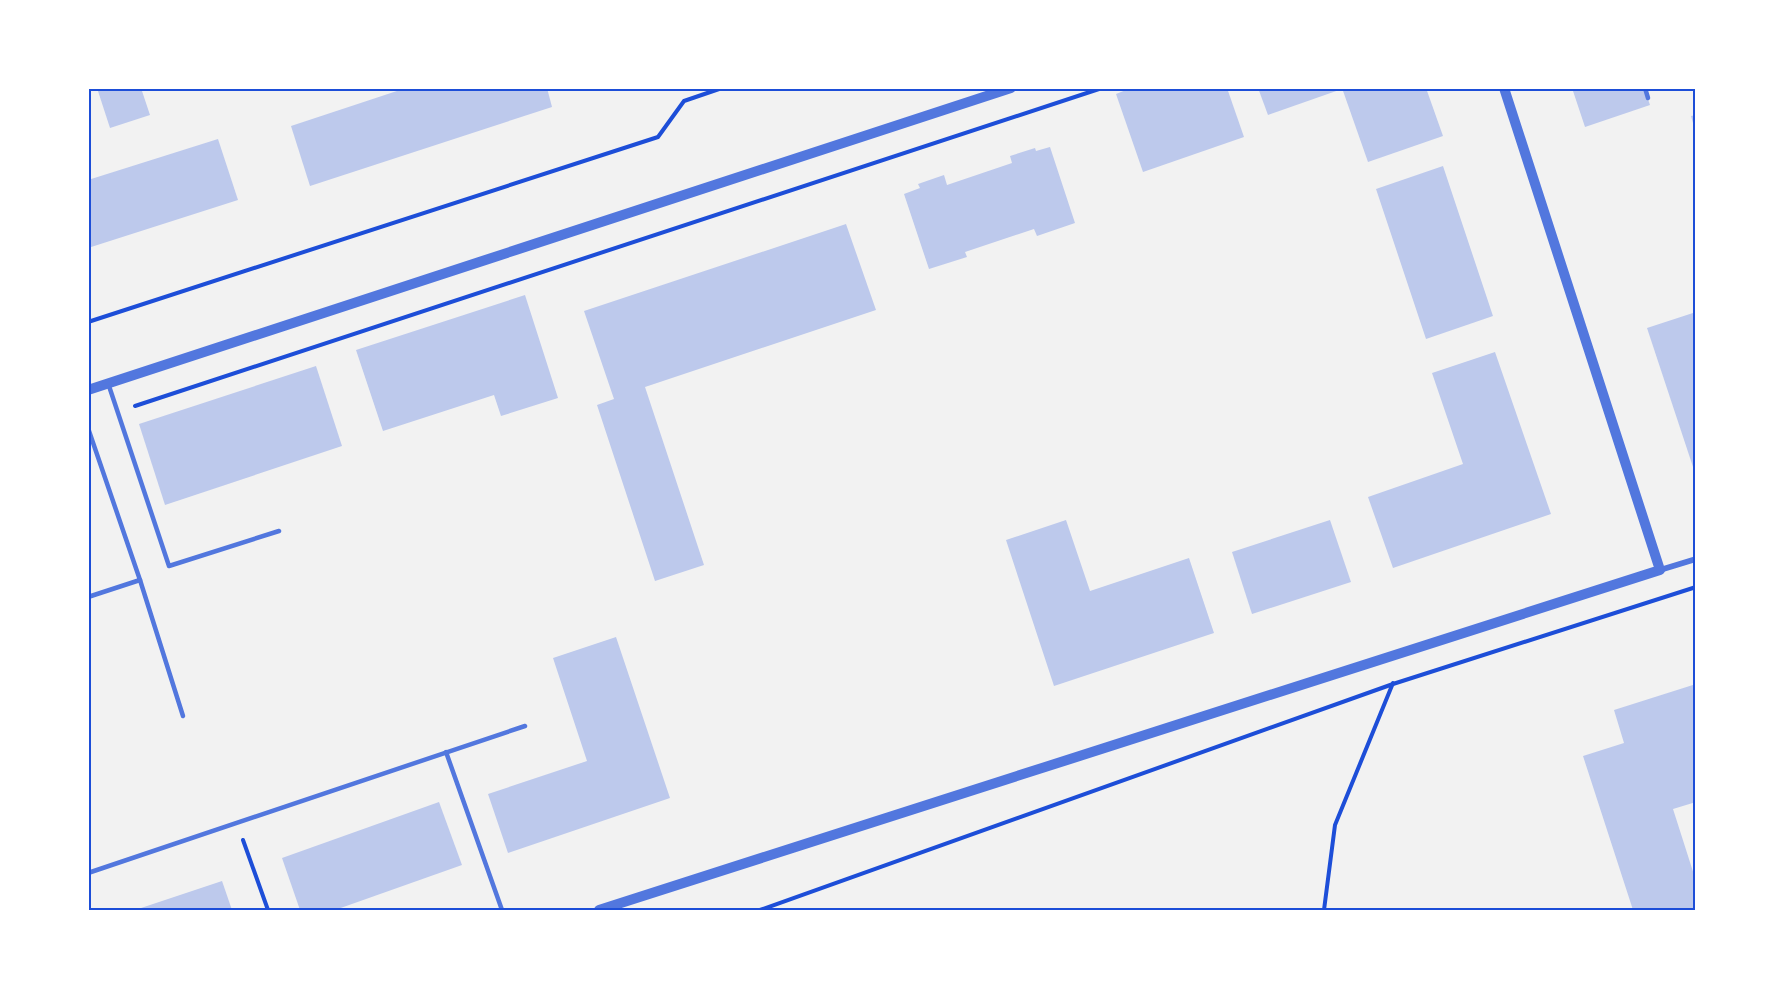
<svg xmlns="http://www.w3.org/2000/svg" width="1784" height="999" font-family="'DejaVu Sans',sans-serif">
	<style>
		.building { fill: #bdc9ec }
		.lines { fill: none; stroke-linecap: round; stroke-linejoin: round }
		.path { stroke: #1d4ed8; stroke-width: 4 }
		.service { stroke: #5277de; stroke-width: 4.5 }
		.minor { stroke: #5277de; stroke-width: 6 }
		.tertiary { stroke: #5277de; stroke-width: 10 }
		.neatline { fill: none; stroke: #1d4ed8; stroke-width: 2 }
	</style>
	<rect width="100%" height="100%" fill="#f2f2f2"/>
	<g class="building">
		<polygon points="97,88 141,88 150,115 110,128"/>
		<polygon points="406,88 547,88 552,107 310,186 291,126"/>
		<polygon points="1131,88 1227,88 1244,137 1143,172 1116,94"/>
		<polygon points="1258,88 1342,88 1342,89 1268,115"/>
		<polygon points="1342,88 1426,88 1443,136 1368,162"/>
		<polygon points="1572,88 1644,88 1650,105 1585,127"/>
		<polygon points="1696,115 1696,130 1695,130 1691,116"/>
		<polygon points="218,139 238,200 88,248 88,180"/>
		<polygon points="1050,147 1075,223 1037,236 1034,229 965,252 967,257 929,269 904,194 920,188 918,184 944,175 947,185 1012,163 1010,156 1035,148 1036,151"/>
		<polygon points="1443,166 1493,316 1426,339 1376,189"/>
		<polygon points="846,224 876,310 645,387 704,565 655,581 597,405 614,399 584,311"/>
		<polygon points="525,295 558,398 501,416 494,395 383,431 356,350"/>
		<polygon points="1696,312 1696,473 1695,473 1647,328"/>
		<polygon points="1495,352 1551,514 1393,568 1368,497 1463,464 1432,373"/>
		<polygon points="316,366 342,446 165,505 139,424"/>
		<polygon points="1066,520 1090,591 1189,558 1214,633 1054,686 1006,540"/>
		<polygon points="1330,520 1351,582 1252,614 1232,552"/>
		<polygon points="616,637 670,798 508,853 488,794 587,761 553,658"/>
		<polygon points="1696,684 1696,802 1673,809 1696,881 1696,910 1633,910 1583,756 1624,743 1614,710"/>
		<polygon points="439,802 462,865 335,910 300,910 282,858"/>
		<polygon points="222,881 232,910 135,910"/>
	</g>
	<g class="lines">
		<g class="path">
			<polyline points="88,322 658,137 684,101 722,88"/>
			<polyline points="135,406 1102,88"/>
			<polyline points="243,840 268,910"/>
			<polyline points="760,910 1393,684 1696,587"/>
			<polyline points="1324,910 1335,825 1393,683"/>
		</g>
		<g class="service">
			<polyline points="1645,88 1648,98"/>
			<polyline points="108,383 169,566 279,531"/>
			<polyline points="88,428 140,580 88,597"/>
			<polyline points="140,580 183,716"/>
			<polyline points="446,752 502,910"/>
			<polyline points="88,873 525,726"/>
		</g>
		<polyline class="minor" points="1660,570 1696,559"/>
		<g class="tertiary">
			<polyline points="88,390 1011,88"/>
			<polyline points="599,910 1660,570 1504,88"/>
		</g>
	</g>
	<rect width="1784" height="999" fill="none" stroke="#ffffff" stroke-width="180"/>
	<rect x="90" y="90" width="1604" height="819" class="neatline"/>
</svg>
